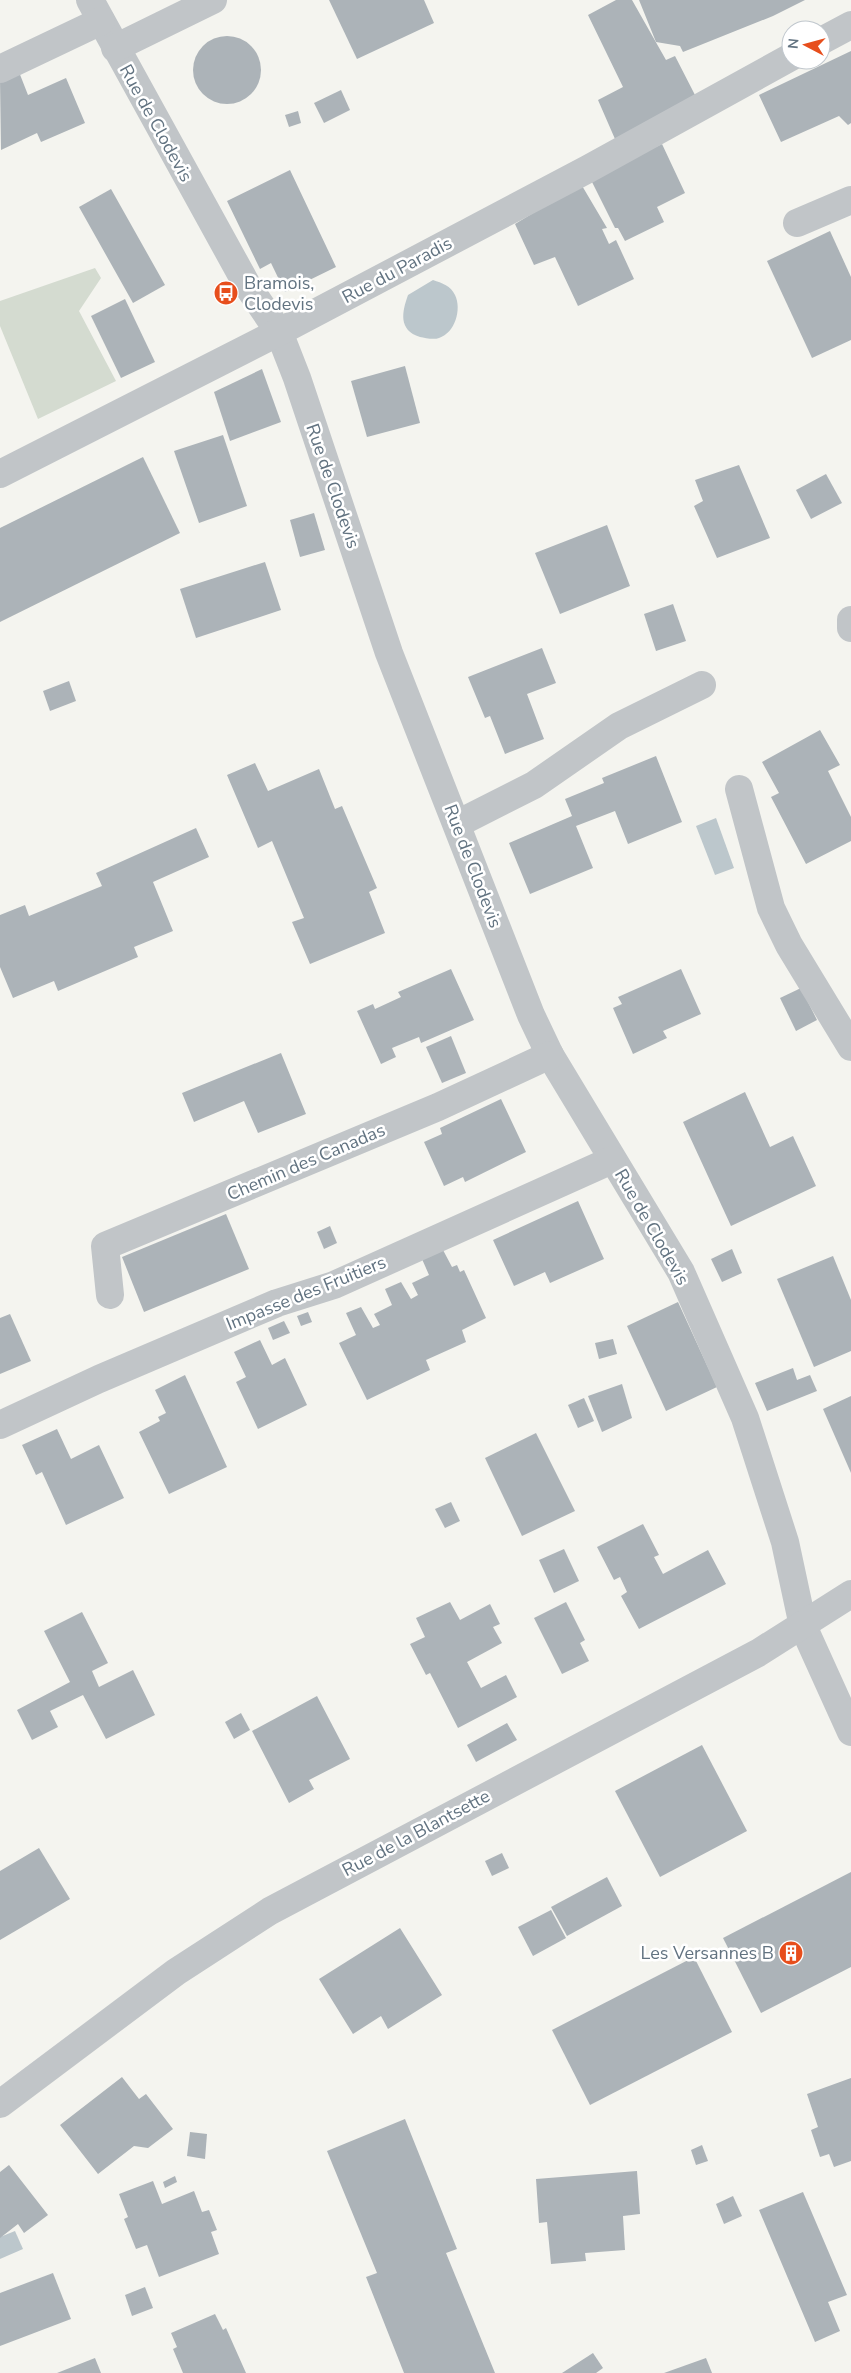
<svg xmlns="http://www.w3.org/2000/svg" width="851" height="2373" font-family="'Nunito Sans',sans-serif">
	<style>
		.green { fill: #d4dbd0 }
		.water { fill: #bcc7cc }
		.building { fill: #acb3b8 }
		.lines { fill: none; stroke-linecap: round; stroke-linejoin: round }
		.minor { stroke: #c1c5c8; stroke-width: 28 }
		.labels { text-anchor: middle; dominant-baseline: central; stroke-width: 5; stroke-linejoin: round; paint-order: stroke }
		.street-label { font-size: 18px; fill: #627381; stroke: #fff }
		.poi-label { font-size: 18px; fill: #627381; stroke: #fff; text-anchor: start }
	</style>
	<rect width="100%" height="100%" fill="#f4f4ef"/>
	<polygon class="green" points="95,268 101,278 79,311 116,381 38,419 0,326 0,301"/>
	<g class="water">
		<path d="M433,280c9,3 18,6 22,15 7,14 0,38 -16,43 -5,2 -14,0 -19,-1 -22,-7 -18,-25 -12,-42z"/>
		<polygon points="716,818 734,868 715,875 696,826"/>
		<polygon points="15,2231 23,2249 0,2259 0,2237"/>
	</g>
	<g class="building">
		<polygon points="329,0 424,0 434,23 357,59"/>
		<polygon points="616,0 632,0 666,60 675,56 695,95 615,139 598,100 623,87 588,15"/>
		<polygon points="639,0 805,0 773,16 683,52 680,46 656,42"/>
		<circle cx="227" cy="70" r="34"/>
		<polygon points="851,51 851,123 848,125 839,116 781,142 759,95"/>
		<polygon points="19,72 28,95 66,78 85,123 41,142 37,133 1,150 0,80"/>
		<polygon points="341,90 350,110 324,123 314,103"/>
		<polygon points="298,111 301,123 289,127 285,115"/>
		<polygon points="662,144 685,193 657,207 664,222 625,241 618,228 615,228 590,178"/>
		<polygon points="290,170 336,267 285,292 271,263 260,269 227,201"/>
		<polygon points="581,184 607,228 602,229 609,244 616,240 634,279 578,306 555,257 534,265 515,224"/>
		<polygon points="111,189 165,285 133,303 79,207"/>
		<polygon points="830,231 851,277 851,340 812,358 767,261"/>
		<polygon points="125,299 155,362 121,378 91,316"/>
		<polygon points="405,366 420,423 367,437 351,381"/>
		<polygon points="262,369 281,422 230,441 214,392"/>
		<polygon points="223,435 247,506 199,523 174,451"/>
		<polygon points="143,457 180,533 0,622 0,528"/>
		<polygon points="739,465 770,538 717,558 694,506 703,501 695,480"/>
		<polygon points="826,474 842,503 811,519 796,490"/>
		<polygon points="314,513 325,550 300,557 290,520"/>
		<polygon points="607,525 630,586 560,614 535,553"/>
		<polygon points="265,562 281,610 196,638 180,589"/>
		<polygon points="673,604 686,641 656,651 644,614"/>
		<polygon points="542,648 556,683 527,694 544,739 505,754 490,716 485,718 468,677"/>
		<polygon points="69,681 76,701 50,711 43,691"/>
		<polygon points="820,730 840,765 828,771 851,817 851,841 806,864 771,797 779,793 762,762"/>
		<polygon points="656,756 682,822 628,844 615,811 576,826 593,868 530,894 509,843 572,816 565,799 604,783 602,778"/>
		<polygon points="255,763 268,791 319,769 335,809 342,806 377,888 369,892 385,933 310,964 292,922 304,918 272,841 258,848 227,775"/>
		<polygon points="196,828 209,857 153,882 173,931 134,947 138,957 58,991 54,981 13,998 0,967 0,915 25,905 29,916 102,886 96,873"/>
		<polygon points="451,969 474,1020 421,1043 419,1037 392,1048 396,1057 381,1064 357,1011 373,1004 375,1009 401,997 398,992"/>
		<polygon points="681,969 701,1014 663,1031 667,1038 633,1054 613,1008 622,1004 618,997"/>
		<polygon points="801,988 817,1020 796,1031 780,998"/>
		<polygon points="451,1036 466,1073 442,1083 426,1047"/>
		<polygon points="281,1053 306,1114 258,1133 244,1101 194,1122 182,1093"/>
		<polygon points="745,1092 770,1147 793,1136 816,1186 731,1226 683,1122"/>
		<polygon points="501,1099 526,1152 465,1182 463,1177 444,1186 424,1142 442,1134 440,1128"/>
		<polygon points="578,1201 604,1259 550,1283 545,1272 514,1286 493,1240"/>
		<polygon points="226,1214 249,1269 144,1312 122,1257"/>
		<polygon points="330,1226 337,1243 324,1249 317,1232"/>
		<polygon points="732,1249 742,1273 722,1282 711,1259"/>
		<polygon points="443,1250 452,1267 457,1265 460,1272 464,1270 486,1318 462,1330 466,1342 426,1360 430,1370 367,1400 339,1343 356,1335 346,1313 361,1307 373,1328 380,1325 374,1314 392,1305 385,1289 401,1282 411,1299 418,1295 412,1283 429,1275 422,1259"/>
		<polygon points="833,1256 851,1300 851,1351 814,1367 777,1279"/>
		<polygon points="678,1302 717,1387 666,1411 627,1326"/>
		<polygon points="308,1312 312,1322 301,1326 297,1316"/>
		<polygon points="10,1314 31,1361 0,1374 0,1318"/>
		<polygon points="284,1321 290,1333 273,1340 268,1328"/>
		<polygon points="613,1339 617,1354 599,1359 595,1343"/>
		<polygon points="260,1340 272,1365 285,1358 307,1405 258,1429 236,1382 246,1377 234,1352"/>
		<polygon points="793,1368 797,1380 810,1375 817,1391 767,1411 755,1383"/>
		<polygon points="185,1375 227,1467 169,1494 139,1432 160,1421 158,1417 166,1413 155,1390"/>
		<polygon points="622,1384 632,1418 602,1432 588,1396"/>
		<polygon points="851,1396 851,1473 823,1409"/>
		<polygon points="584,1398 594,1421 578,1428 568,1405"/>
		<polygon points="57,1429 71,1459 99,1445 124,1498 66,1525 42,1472 36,1475 22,1445"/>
		<polygon points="536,1433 575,1511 522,1536 485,1458"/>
		<polygon points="451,1502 460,1521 445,1528 435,1509"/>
		<polygon points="643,1524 659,1555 654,1557 663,1574 708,1550 726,1584 639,1629 621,1596 627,1592 620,1577 614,1580 597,1547"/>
		<polygon points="564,1549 579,1581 554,1593 539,1560"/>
		<polygon points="450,1602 460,1620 490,1604 500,1624 493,1627 502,1643 467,1662 481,1688 506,1675 517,1697 458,1728 430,1673 426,1675 410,1644 425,1637 416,1618"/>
		<polygon points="566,1602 585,1640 580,1643 589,1661 562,1674 534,1618"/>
		<polygon points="82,1612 108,1663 92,1671 99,1687 133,1670 155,1715 106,1739 83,1695 50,1711 58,1727 32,1740 17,1710 70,1682 44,1631"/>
		<polygon points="317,1696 350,1759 309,1780 314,1789 289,1803 252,1731"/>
		<polygon points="241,1713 250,1730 234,1739 225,1722"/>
		<polygon points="507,1723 517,1740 476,1762 467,1745"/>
		<polygon points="702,1745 747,1831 660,1877 615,1791"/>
		<polygon points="39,1848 70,1899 0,1940 0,1871"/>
		<polygon points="502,1853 509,1868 492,1876 485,1861"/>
		<polygon points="851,1872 851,1967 761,2013 723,1938"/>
		<polygon points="607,1877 622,1906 567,1936 551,1907"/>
		<polygon points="551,1910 566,1938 533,1956 518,1927"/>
		<polygon points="400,1928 442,1995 388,2029 381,2016 353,2034 319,1979"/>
		<polygon points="694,1957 732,2032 590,2105 552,2030"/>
		<polygon points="122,2077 139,2099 146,2094 173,2129 148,2148 134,2146 98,2174 60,2125"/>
		<polygon points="851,2078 851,2161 834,2167 829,2154 820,2157 811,2130 818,2127 807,2094"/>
		<polygon points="405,2119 457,2249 446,2253 495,2373 404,2373 366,2277 377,2273 327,2151"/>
		<polygon points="190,2132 207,2134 205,2159 187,2156"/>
		<polygon points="702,2145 708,2161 696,2165 691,2150"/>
		<polygon points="9,2165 48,2215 24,2233 18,2224 0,2238 0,2172"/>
		<polygon points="637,2171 640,2214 623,2216 625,2250 585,2253 586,2261 551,2264 547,2222 539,2223 536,2179"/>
		<polygon points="175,2176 177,2182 165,2188 163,2182"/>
		<polygon points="153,2181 162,2204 194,2191 202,2212 209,2210 217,2230 211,2232 219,2254 159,2277 147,2245 136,2249 124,2219 128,2217 119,2194"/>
		<polygon points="803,2192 847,2295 828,2302 840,2331 815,2342 759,2210"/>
		<polygon points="733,2196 742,2216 724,2224 716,2204"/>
		<polygon points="53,2273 71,2319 0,2346 0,2293"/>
		<polygon points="145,2287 153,2308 132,2316 125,2295"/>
		<polygon points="215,2314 223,2330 226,2328 246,2373 183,2373 173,2349 177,2347 171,2333"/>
		<polygon points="593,2353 603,2368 596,2373 562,2373"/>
		<polygon points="95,2358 101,2373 57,2373"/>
		<polygon points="706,2358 712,2373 664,2373"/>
	</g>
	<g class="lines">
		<g class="minor">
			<polyline points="90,0 247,285 279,332 297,378 389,653 531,1015 550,1055 681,1272 745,1418 785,1542 803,1626 851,1732"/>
			<polyline points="821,41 851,25"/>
			<polyline points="115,48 213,0"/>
			<polyline points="0,69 101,21"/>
			<polyline points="797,223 851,200"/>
			<polyline points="0,474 279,332 588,169 791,57"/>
			<polyline points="851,620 851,628"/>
			<polyline points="739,789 771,908 789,945 851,1047"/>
			<polyline points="457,824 534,785 619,726 702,685"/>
			<polyline points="110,1295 105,1246 438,1107 550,1055"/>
			<polyline points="0,1425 99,1379 277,1303 334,1285 612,1160"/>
			<polyline points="0,2104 176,1972 270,1911 758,1653 851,1594"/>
		</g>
	</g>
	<defs>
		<symbol id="bus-disc" viewBox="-11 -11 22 22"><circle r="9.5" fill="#e74e1c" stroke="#fff"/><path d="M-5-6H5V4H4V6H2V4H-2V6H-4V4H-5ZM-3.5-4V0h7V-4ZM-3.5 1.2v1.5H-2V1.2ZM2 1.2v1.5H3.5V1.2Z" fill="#fff"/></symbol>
		<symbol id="building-disc" viewBox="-11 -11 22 22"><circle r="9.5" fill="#e74e1c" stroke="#fff"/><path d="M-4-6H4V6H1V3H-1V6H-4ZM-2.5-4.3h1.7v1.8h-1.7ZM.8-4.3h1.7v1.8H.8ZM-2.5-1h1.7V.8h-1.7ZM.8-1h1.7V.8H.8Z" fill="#fff"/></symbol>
	</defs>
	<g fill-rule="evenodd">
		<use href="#bus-disc" x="212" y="279" width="28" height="28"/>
		<use href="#building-disc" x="777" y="1939" width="28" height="28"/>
	</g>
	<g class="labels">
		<g class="street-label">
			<text transform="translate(156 123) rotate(61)">Rue de Clodevis</text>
			<text transform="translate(397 270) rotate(-28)">Rue du Paradis</text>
			<text transform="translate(333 486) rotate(71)">Rue de Clodevis</text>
			<text transform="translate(473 866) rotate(69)">Rue de Clodevis</text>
			<text transform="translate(306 1162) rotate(-23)">Chemin des Canadas</text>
			<text transform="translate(652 1227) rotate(60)">Rue de Clodevis</text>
			<text transform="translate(306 1293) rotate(-22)">Impasse des Fruitiers</text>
			<text transform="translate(416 1833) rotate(-28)">Rue de la Blantsette</text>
		</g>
		<g class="poi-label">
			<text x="244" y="283">Bramois,<tspan x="244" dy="21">Clodevis</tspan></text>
			<text x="774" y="1953" text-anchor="end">Les Versannes B</text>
		</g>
	</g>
	<g transform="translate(806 45) rotate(276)"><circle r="24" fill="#ffffff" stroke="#c0c7cd"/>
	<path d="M0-4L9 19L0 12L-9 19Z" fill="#e74e1c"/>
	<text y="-8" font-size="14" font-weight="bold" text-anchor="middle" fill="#627381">N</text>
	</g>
</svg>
